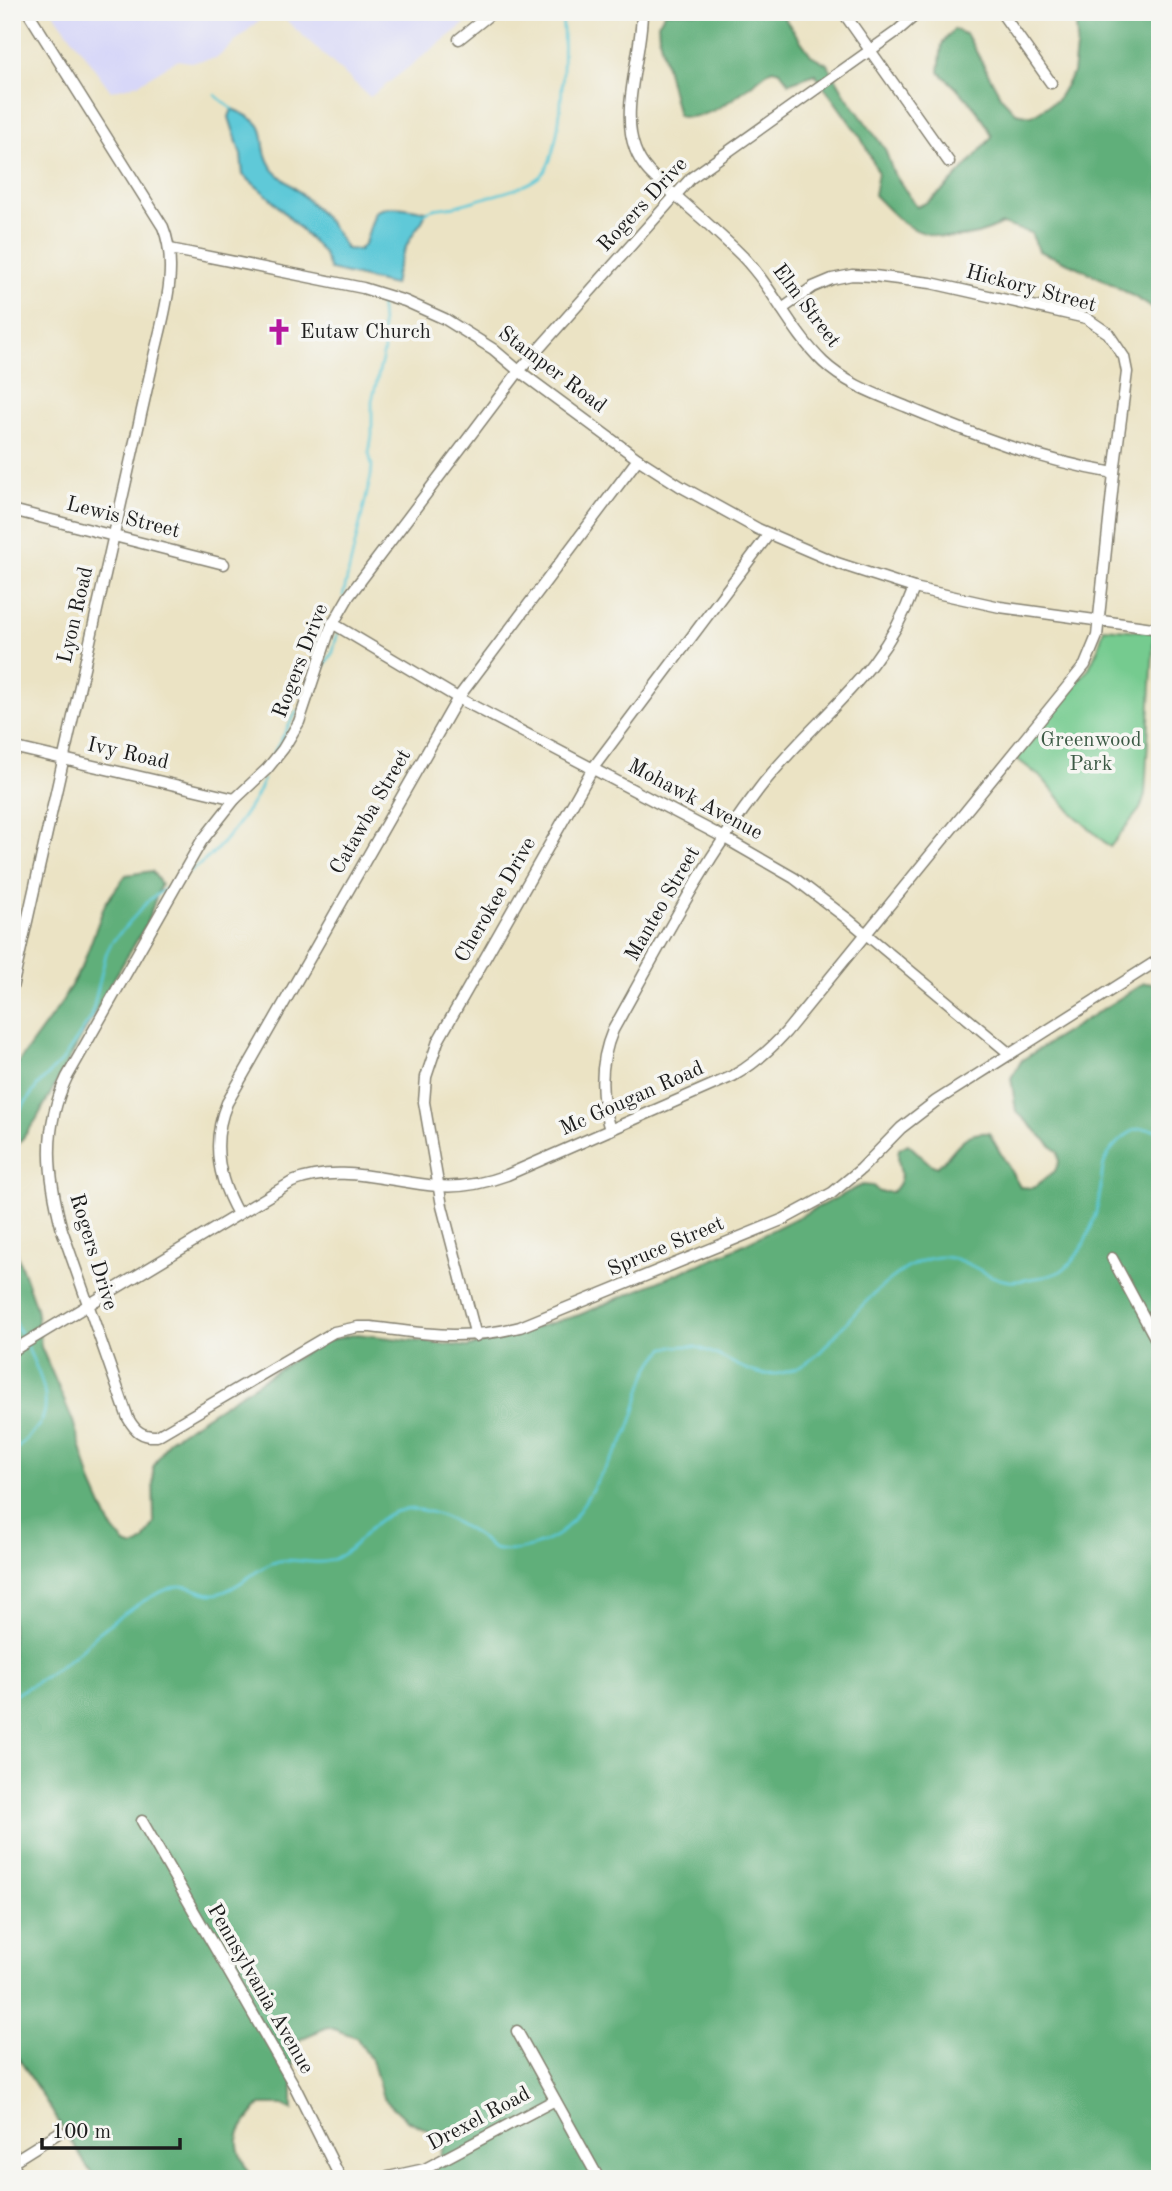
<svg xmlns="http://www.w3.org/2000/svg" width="1172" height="2191" font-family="'Old Standard TT',serif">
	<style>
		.built { fill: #d7d7f8 }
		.green { fill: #75cb8f; stroke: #487456; stroke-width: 2 }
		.forest { fill: #60af7a; stroke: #3e664b; stroke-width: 2 }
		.water { fill: #5ec9d8; stroke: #3d727a; stroke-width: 2 }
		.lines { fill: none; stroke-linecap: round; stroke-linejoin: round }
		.stream { stroke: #5ec9d8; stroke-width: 2.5 }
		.minor-casing { stroke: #848070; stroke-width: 13 }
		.minor { stroke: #fff; stroke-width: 10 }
		.labels { text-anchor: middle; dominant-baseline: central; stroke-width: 7; stroke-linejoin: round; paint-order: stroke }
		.street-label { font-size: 21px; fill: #1c1c1c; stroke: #f6f6f2 }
		.poi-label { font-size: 21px; fill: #1c1c1c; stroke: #f6f6f2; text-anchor: start }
		.park-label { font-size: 21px; fill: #3b5944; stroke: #f6f6f2 }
	</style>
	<rect width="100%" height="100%" fill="#f6f6f2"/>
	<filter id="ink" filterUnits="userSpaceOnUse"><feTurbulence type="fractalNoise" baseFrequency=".0143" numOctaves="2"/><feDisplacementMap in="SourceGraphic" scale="14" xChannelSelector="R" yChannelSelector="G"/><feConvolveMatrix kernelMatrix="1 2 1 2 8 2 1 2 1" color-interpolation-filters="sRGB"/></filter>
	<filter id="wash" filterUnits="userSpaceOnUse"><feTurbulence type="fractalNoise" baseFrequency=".00686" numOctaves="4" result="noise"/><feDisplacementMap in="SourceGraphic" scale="28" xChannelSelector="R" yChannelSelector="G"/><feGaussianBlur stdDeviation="1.57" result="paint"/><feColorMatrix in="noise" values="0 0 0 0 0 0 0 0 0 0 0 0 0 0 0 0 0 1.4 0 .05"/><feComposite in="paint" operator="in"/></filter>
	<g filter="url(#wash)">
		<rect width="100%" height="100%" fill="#ebe3c4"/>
		<g class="built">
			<polygon points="53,12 268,12 217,58 190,62 177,60 138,84 111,91"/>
			<polygon points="277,12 480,12 370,97"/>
		</g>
		<polygon class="green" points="1104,628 1154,632 1145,794 1140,809 1110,847 1072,813 1043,779 1016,758 1089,668 1098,649"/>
		<g class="forest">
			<path d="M666,12h114l31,43 16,9 19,32 39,53 8,23 24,35c27,-10 55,-48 75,-70 -9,-25 -34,-48 -53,-65l3,-28 12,-15 13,6 34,62 15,16 16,3 25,-16 16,-27 4,-34 -2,-27h78l-1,25 8,4v272c-39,-26 -77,-45 -121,-62l-8,-18 -29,-9c-31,17 -70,19 -100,-2 -10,-8 -19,-18 -28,-27l4,-23 -17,-34 -46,-64 -26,9 -9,-12 -8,-2c-27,19 -59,54 -94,47l-19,-79 -1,-14z"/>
			<polygon points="152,871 161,884 146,925 109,987 36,1120 12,1153 12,1071 60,1005 83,964 105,904 126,875"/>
			<path d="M1144,983l16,1v1195h-730l13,-30 -9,-16 -27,-13 -24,-22 -10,-35 -17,-26 -28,-10 -26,11 -9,9v63l-10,-5h-23c-28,32 -28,37 -8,74h-157l-83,-131v-822l6,31 18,51 5,39 32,74 19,63 18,41 15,19 9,3 10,-6 10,-18 -1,-56 16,-27 152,-98 36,-8 111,13 111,-32 149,-63 134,-67 11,1 6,6h13c18,-18 2,-24 7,-43l9,-5 22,20 7,3c20,-16 22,-36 52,-34l31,54 13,1 22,-17 4,-10 -1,-9 -42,-41 -5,-33 11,-18z"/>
		</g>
		<path class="water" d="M232,109c47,18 21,29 40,59 6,8 17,15 25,22 21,20 35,33 49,59l13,1 6,-7 10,-31c15,-9 33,-3 50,-1 0,10 -5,12 -10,20 -10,16 -19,36 -21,54l-64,-15 -7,-18 -9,-9 -45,-46 -26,-22 -2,-20 -12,-38z"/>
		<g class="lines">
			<g class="stream">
				<polyline points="215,95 232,109"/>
				<path d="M423,214c10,-8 24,-5 36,-9 12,-3 24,-7 36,-10 14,-4 40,-11 49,-23 20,-29 21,-124 18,-160"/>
				<polyline points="343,596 371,476 372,466 369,453 372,435 372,401 384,351 380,297"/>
				<polyline points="320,672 333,652 338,631"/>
				<polyline points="273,754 297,711"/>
				<path d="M189,871c26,-12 65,-64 74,-91"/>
				<polyline points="12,1121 38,1085 62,1061 91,1018 106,954 112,942 149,900 170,886"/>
				<polyline points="12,1317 23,1339"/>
				<path d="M12,1454c9,-10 19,-19 27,-29 16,-24 -2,-57 -13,-80"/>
				<path d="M12,1696c25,-13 49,-29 70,-47 6,-5 10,-11 15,-15 19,-16 53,-40 77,-47 16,-5 30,11 46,6 22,-6 37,-27 59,-32 20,-4 38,7 57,-3 22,-10 34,-37 58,-46 30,-10 64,10 88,27 3,3 8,8 12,10 20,6 49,-4 65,-15 17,-13 31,-43 43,-61 7,-11 17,-23 23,-35 15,-30 14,-67 40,-90 11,-2 27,-3 37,1 30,9 50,33 84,23 31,-8 47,-36 67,-57 22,-23 54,-56 87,-58 26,-1 46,22 69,24 9,1 18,-2 27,-3 8,-1 18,-3 25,-7 22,-14 36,-54 39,-79 2,-10 1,-21 5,-31 4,-12 21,-29 34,-32 6,-1 14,1 21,2"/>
			</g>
		</g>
	</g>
	<g filter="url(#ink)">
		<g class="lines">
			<defs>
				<g id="minor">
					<path d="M642,12c0,42 -22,97 -7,137 8,22 24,32 41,47 20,17 40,35 59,53 36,33 53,79 88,113 23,22 55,33 84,45 70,29 131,53 207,66"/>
					<polyline points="843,12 949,162"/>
					<path d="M919,12l-23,20 -205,146 -172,193 -170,225 -19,33 -31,93 -16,27 -16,20 -32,30 -34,43 -134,235c-25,52 -19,99 -5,153l66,188c7,13 14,19 29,18l177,-104 24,-5h13c57,7 91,14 149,0l264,-108 48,-26 29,-24 40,-41 35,-27 224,-142"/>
					<polyline points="1001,12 1051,83"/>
					<polyline points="459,39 493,12"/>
					<polyline points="170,249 363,288 405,301 445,319 493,349 519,371 638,459 680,486 758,529 837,563 914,588 1000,607 1160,629"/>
					<polyline points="12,510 224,564"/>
					<polyline points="332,623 458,698 723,837 794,878 849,920 1010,1054"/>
					<polyline points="12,747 235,799"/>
					<path d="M12,988l139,-618c9,-45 30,-98 12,-143l-135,-215"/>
					<path d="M610,1130c-11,-35 -11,-67 3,-100 46,-82 89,-167 146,-241 55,-72 123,-111 155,-201"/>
					<path d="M238,1214c-20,-35 -27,-73 -11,-111l231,-405 180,-239"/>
					<polyline points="1112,1258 1160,1347"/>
					<polyline points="476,1336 442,1206 424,1102 426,1077 438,1041 593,768 769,534"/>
					<path d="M12,1351l280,-169c48,-19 96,0 146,4 23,2 47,-3 69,-11l226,-99c21,-12 37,-26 53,-44l299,-367 12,-29 17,-163 13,-101 -3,-15 -16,-24 -22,-15 -155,-35 -57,-7 -22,-1 -20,4 -19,8 -31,22"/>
					<polyline points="142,1821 295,2087 341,2179"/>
					<polyline points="517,2031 599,2179"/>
					<polyline points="12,2162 60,2132"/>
					<polyline points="12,2163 22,2179"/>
					<polyline points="379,2179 425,2169 555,2100"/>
				</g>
			</defs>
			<use href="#minor" class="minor-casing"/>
			<use href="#minor" class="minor"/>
		</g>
	</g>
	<defs>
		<symbol id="church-bare" viewBox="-9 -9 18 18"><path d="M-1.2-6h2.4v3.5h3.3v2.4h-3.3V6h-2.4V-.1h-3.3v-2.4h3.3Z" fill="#b5179e" stroke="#f6f6f2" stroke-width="2.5" paint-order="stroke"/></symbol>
	</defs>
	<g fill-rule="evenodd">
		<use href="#church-bare" x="260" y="313" width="38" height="38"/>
	</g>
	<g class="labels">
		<g class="street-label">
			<text transform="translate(643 205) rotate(-47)">Rogers Drive</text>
			<text transform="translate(1031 289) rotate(15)">Hickory Street</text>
			<text transform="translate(806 306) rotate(53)">Elm Street</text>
			<text transform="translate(552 370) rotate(37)">Stamper Road</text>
			<text transform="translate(123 518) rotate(14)">Lewis Street</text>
			<text transform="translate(76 615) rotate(-77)">Lyon Road</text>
			<text transform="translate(301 661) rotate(-69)">Rogers Drive</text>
			<text transform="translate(128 754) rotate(13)">Ivy Road</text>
			<text transform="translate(695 800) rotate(28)">Mohawk Avenue</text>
			<text transform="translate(371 812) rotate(-60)">Catawba Street</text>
			<text transform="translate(496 900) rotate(-60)">Cherokee Drive</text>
			<text transform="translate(663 904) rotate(-60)">Manteo Street</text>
			<text transform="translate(632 1099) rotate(-24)">Mc Gougan Road</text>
			<text transform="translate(666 1247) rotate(-23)">Spruce Street</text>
			<text transform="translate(93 1252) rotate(73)">Rogers Drive</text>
			<text transform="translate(260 1989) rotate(60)">Pennsylvania Avenue</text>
			<text transform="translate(479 2119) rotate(-28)">Drexel Road</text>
		</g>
		<g class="poi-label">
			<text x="300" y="332">Eutaw Church</text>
		</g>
		<g class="park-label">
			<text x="1091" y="740">Greenwood<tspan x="1091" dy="24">Park</tspan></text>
		</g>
	</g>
	<rect width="1172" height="2191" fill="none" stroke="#f6f6f2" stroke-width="42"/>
	<path d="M42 2138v10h138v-10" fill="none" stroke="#1c1c1c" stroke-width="3.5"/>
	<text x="52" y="2138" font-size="21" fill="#1c1c1c" stroke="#f6f6f2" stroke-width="5" paint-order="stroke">100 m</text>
</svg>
